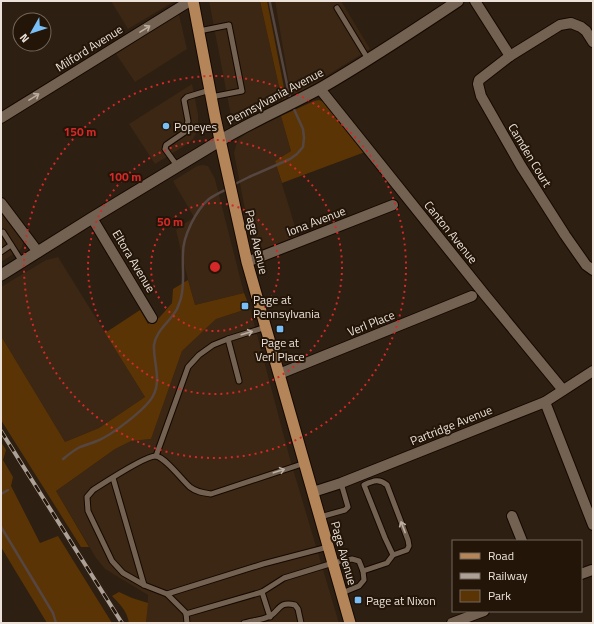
<svg xmlns="http://www.w3.org/2000/svg" width="594" height="624" font-family="'Titillium Web',sans-serif">
	<style>
		.built { fill: #3b2713 }
		.green { fill: #5b3406 }
		.lines { fill: none; stroke-linecap: round; stroke-linejoin: round }
		.stream { stroke: #564641; stroke-width: 2.5 }
		.service-casing { stroke: #150800; stroke-width: 7 }
		.minor-casing { stroke: #150800; stroke-width: 12 }
		.tertiary-casing { stroke: #150800; stroke-width: 13 }
		.primary-casing { stroke: #150800; stroke-width: 13 }
		.service { stroke: #736252; stroke-width: 5 }
		.minor { stroke: #736252; stroke-width: 10 }
		.tertiary { stroke: #736252; stroke-width: 11 }
		.primary { stroke: #b38559; stroke-width: 11 }
		.rail-casing { stroke: #ada197; stroke-width: 4 }
		.rail { stroke: #231508; stroke-width: 2.5; stroke-dasharray: 8; stroke-linecap: butt }
		.oneway { stroke: #bcafa3 }
		.ring { fill: none; stroke: #d62828; stroke-width: 2; stroke-dasharray: 2 4 }
		.poi-dot { fill: #78bff8; stroke: #231508; stroke-width: 1.5 }
		.labels { text-anchor: middle; dominant-baseline: central; stroke-width: 4; stroke-linejoin: round; paint-order: stroke }
		.street-label { font-size: 12px; fill: #ece2d9; stroke: #231508 }
		.poi-label { font-size: 12px; fill: #ece2d9; stroke: #231508; text-anchor: start }
		.centre { fill: #d62828; stroke: #231508; stroke-width: 2 }
		.ring-label { font-size: 12px; text-anchor: middle; font-weight: bold; fill: #d62828; stroke: #231508; stroke-width: 4; stroke-linejoin: round; paint-order: stroke }
	</style>
	<rect width="100%" height="100%" fill="#2d1f11"/>
	<g class="built">
		<polygon points="111,1 175,1 128,29"/>
		<polygon points="209,1 260,1 282,100 239,120 235,120 231,116"/>
		<polygon points="275,1 341,1 370,49 315,83 301,91 291,95"/>
		<polygon points="176,15 179,15 180,19 187,49 135,82 116,54"/>
		<polygon points="192,84 198,114 198,130 193,139 186,145 155,164 129,124"/>
		<polygon points="281,116 291,151 275,161 298,236 262,250 258,249 254,247 251,241 234,153 236,145 239,139 247,133"/>
		<polygon points="203,165 208,166 215,179 244,293 195,305 188,280 176,230 194,217 173,181 197,166"/>
		<polygon points="1,213 21,239 23,243 22,247 20,250 1,262"/>
		<polygon points="58,257 145,397 99,428 65,442 1,336 1,287 46,260"/>
		<polygon points="250,308 290,459 339,623 146,623 148,595 105,569 96,558 56,491 115,449 131,441 151,439 182,351 216,319"/>
	</g>
	<g class="green">
		<polygon points="260,1 267,1 286,98 282,100"/>
		<polygon points="319,100 324,102 365,152 282,183 275,161 291,151 281,116 314,101"/>
		<polygon points="188,280 195,305 244,293 250,308 216,319 182,351 151,439 131,441 115,449 56,491 89,547 81,547 1,420 1,336 65,442 99,428 145,397 105,333 140,310 148,324 159,318 172,303 173,289"/>
		<polygon points="1,442 6,450 3,460 13,477 11,486 40,543 58,536 112,623 47,623 1,547"/>
		<path d="M119,592l13,6 16,5 -2,20h-17c-2,-12 -9,-19 -17,-27z"/>
	</g>
	<g class="lines">
		<g class="stream">
			<polyline points="270,1 270,3 289,94 291,100"/>
			<polyline points="233,185 249,177 290,159 297,154 303,147 304,138 303,129 293,107"/>
			<path d="M63,459c5,-4 11,-9 17,-12 6,-2 12,-4 17,-6 15,-6 49,-32 56,-45 9,-16 0,-35 1,-51 2,-15 16,-23 23,-36 1,-3 3,-7 4,-11 4,-15 1,-30 2,-45 0,-17 13,-43 26,-54 5,-4 12,-7 18,-10"/>
			<polyline points="1,494 8,490"/>
			<polyline points="1,527 53,613 56,623"/>
		</g>
		<defs>
			<g id="service">
				<polyline points="337,8 368,59"/>
				<polyline points="199,31 229,25 242,91 211,97"/>
				<polyline points="178,167 165,149 166,145 185,132 188,121 184,100 187,97 210,90"/>
				<polyline points="1,233 3,232 22,262"/>
				<polyline points="1,252 11,245"/>
				<polyline points="228,339 266,327"/>
				<polyline points="156,456 188,367 199,355 213,345 228,339 239,381"/>
				<polyline points="113,478 144,585"/>
				<polyline points="320,517 345,510 348,507 341,483"/>
				<path d="M363,571l24,-8 6,-8 14,-5 2,-4 -1,-6 -21,-55c-8,-7 -14,-4 -23,0l21,53 8,17"/>
				<polyline points="262,592 270,617"/>
				<polyline points="167,594 263,564 328,547"/>
				<polyline points="186,614 262,592 284,578 333,563 352,559 359,561 363,571 364,580 359,586 342,593"/>
				<path d="M187,623l-1,-10 -19,-19 -23,-9 -21,-12 -11,-12 -24,-50 -1,-14 6,-7c11,-7 53,-35 63,-34 10,2 26,24 34,31 6,5 13,6 21,7l94,-31"/>
				<path d="M244,623c7,-2 17,-3 24,-6 11,-4 10,-17 27,-12l3,4 3,14"/>
			</g>
			<g id="minor">
				<polyline points="475,1 510,56"/>
				<polyline points="593,42 586,31 581,27 571,23 560,25 510,56 479,80 478,84 481,96 521,166 565,235 586,265 593,270"/>
				<polyline points="320,89 485,295 563,390"/>
				<polyline points="1,118 190,1"/>
				<polyline points="1,203 38,252"/>
				<polyline points="92,218 152,318"/>
				<polyline points="247,262 393,205"/>
				<polyline points="279,374 472,296"/>
				<polyline points="545,402 593,525"/>
				<polyline points="313,492 341,483 545,402 593,371"/>
				<polyline points="512,516 522,541"/>
				<polyline points="581,574 592,570"/>
				<polyline points="452,623 484,611"/>
			</g>
			<path id="tertiary" d="M1,275l91,-57 129,-78c32,-19 67,-34 100,-52 47,-27 92,-57 137,-87"/>
			<polyline id="primary" points="193,1 215,117 247,262 350,623"/>
		</defs>
		<use href="#service" class="service-casing"/>
		<use href="#minor" class="minor-casing"/>
		<use href="#tertiary" class="tertiary-casing"/>
		<use href="#primary" class="primary-casing"/>
		<use href="#service" class="service"/>
		<use href="#minor" class="minor"/>
		<use href="#tertiary" class="tertiary"/>
		<use href="#primary" class="primary"/>
		<defs>
			<polyline id="rail" points="1,431 122,623"/>
		</defs>
		<use href="#rail" class="rail-casing"/>
		<use href="#rail" class="rail"/>
	</g>
	<defs><path id="oneway-shaft" d="M-6 0H5M1.5-3L5.5 0L1.5 3" fill="none" stroke-width="1.6" stroke-linecap="round" stroke-linejoin="round"/></defs>
	<g class="oneway">
		<use href="#oneway-shaft" transform="translate(145 29) rotate(-32)"/>
		<use href="#oneway-shaft" transform="translate(34 97) rotate(-32)"/>
		<use href="#oneway-shaft" transform="translate(247 333) rotate(-17)"/>
		<use href="#oneway-shaft" transform="translate(279 471) rotate(-18)"/>
		<use href="#oneway-shaft" transform="translate(403 527) rotate(-111)"/>
	</g>
	<g class="ring">
		<circle cx="215" cy="267" r="64"/>
		<circle cx="215" cy="267" r="127"/>
		<circle cx="215" cy="267" r="191"/>
	</g>
	<g class="poi-dot">
		<circle cx="166" cy="126" r="4"/>
		<rect x="241" y="302" width="8" height="8" rx="2"/>
		<rect x="276" y="325" width="8" height="8" rx="2"/>
		<rect x="354" y="596" width="8" height="8" rx="2"/>
	</g>
	<g class="labels">
		<g class="street-label">
			<text transform="translate(89 48) rotate(-32)">Milford Avenue</text>
			<text transform="translate(275 96) rotate(-28)">Pennsylvania Avenue</text>
			<text transform="translate(530 155) rotate(59)">Camden Court</text>
			<text transform="translate(316 221) rotate(-21)">Iona Avenue</text>
			<text transform="translate(451 232) rotate(51)">Canton Avenue</text>
			<text transform="translate(257 242) rotate(77)">Page Avenue</text>
			<text transform="translate(134 261) rotate(59)">Eltora Avenue</text>
			<text transform="translate(371 323) rotate(-22)">Verl Place</text>
			<text transform="translate(451 425) rotate(-22)">Partridge Avenue</text>
			<text transform="translate(344 553) rotate(74)">Page Avenue</text>
		</g>
		<g class="poi-label">
			<text x="174" y="126">Popeyes</text>
			<text x="253" y="299">Page at<tspan x="253" dy="14">Pennsylvania</tspan></text>
			<text x="280" y="342" text-anchor="middle">Page at<tspan x="280" dy="14">Verl Place</tspan></text>
			<text x="366" y="600">Page at Nixon</text>
		</g>
	</g>
	<circle cx="215" cy="267" r="6" class="centre"/>
	<g class="ring-label">
		<text x="80" y="136">150 m</text>
		<text x="125" y="181">100 m</text>
		<text x="170" y="226">50 m</text>
	</g>
	<rect width="594" height="624" fill="none" stroke="#ece2d9" stroke-width="4"/>
	<rect x="452" y="540" width="130" height="72" fill="#231508" stroke="#73675c"/>
	<rect x="460" y="553" width="20" height="6" fill="#b38559" stroke="#73675c"/>
	<text x="488" y="560" font-size="12" fill="#ece2d9">Road</text>
	<rect x="460" y="573" width="20" height="6" fill="#ada197" stroke="#73675c"/>
	<text x="488" y="580" font-size="12" fill="#ece2d9">Railway</text>
	<rect x="460" y="590" width="20" height="12" fill="#5b3406" stroke="#73675c"/>
	<text x="488" y="600" font-size="12" fill="#ece2d9">Park</text>
	<g transform="translate(32 32) rotate(231)"><circle r="19" fill="#231508" stroke="#73675c"/>
	<path d="M0-3L7 15L0 10L-7 15Z" fill="#78bff8"/>
	<text y="-6" font-size="11" font-weight="bold" text-anchor="middle" fill="#ece2d9">N</text>
	</g>
</svg>
